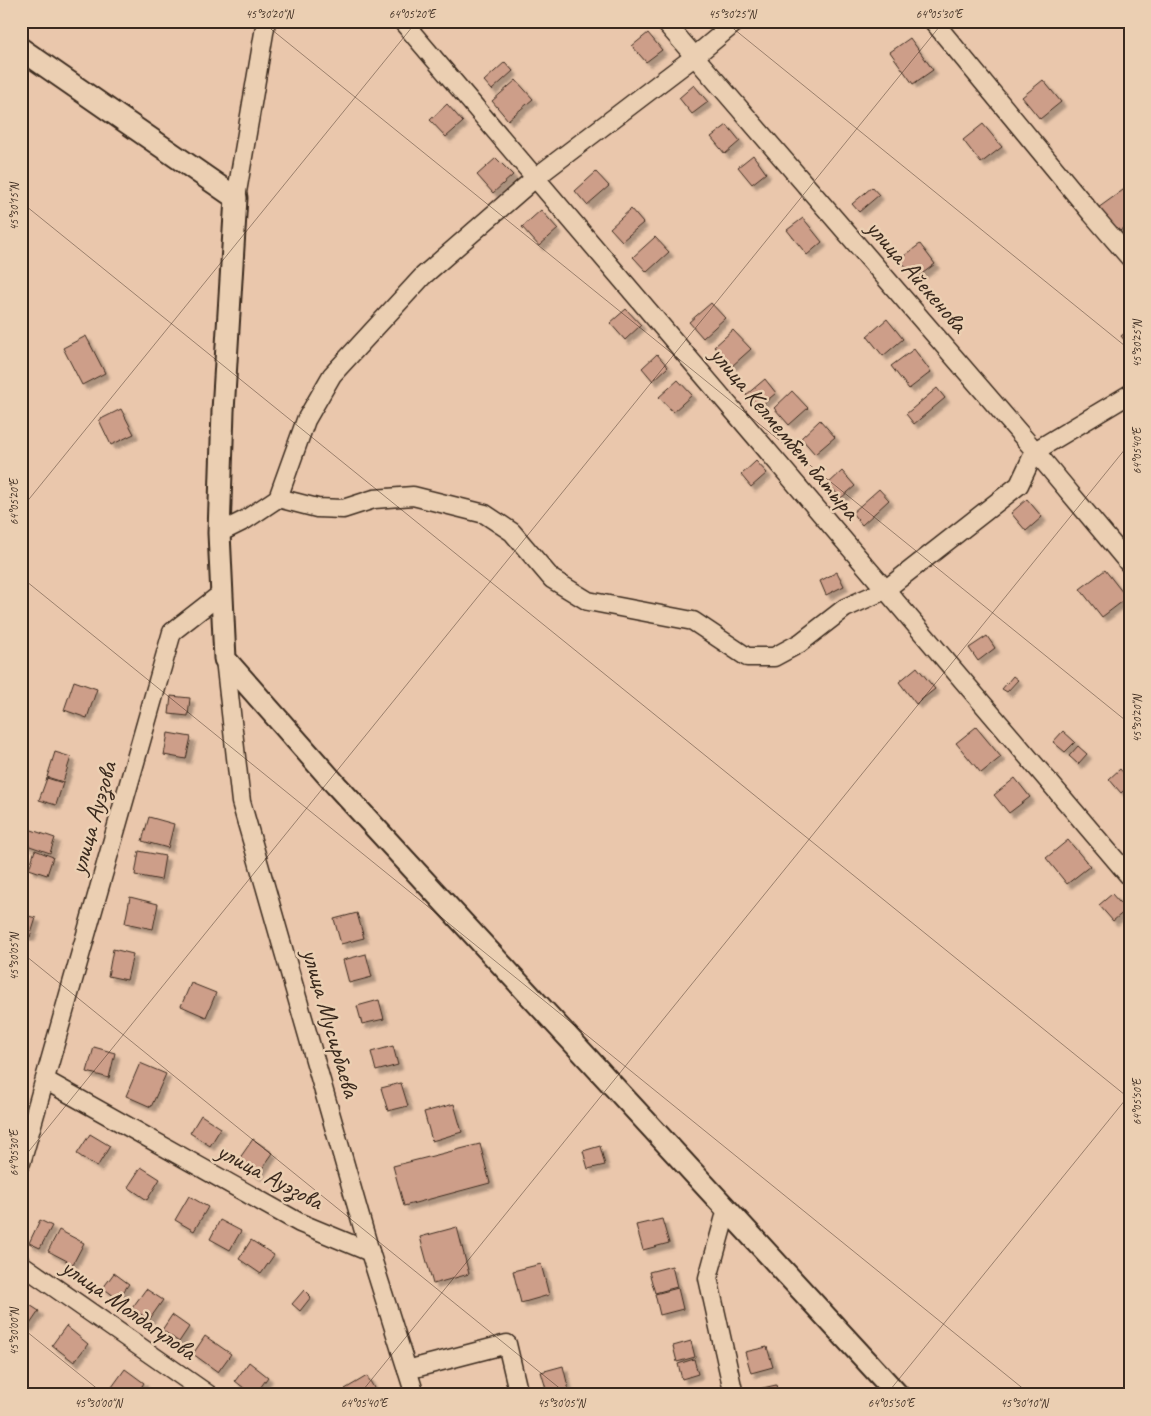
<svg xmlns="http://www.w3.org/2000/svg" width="1151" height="1416" font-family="Caveat,sans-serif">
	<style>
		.building { fill: #cd9e89; stroke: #3b2a1e; filter: url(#shadow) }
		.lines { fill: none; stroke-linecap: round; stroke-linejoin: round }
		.minor-casing { stroke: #3b2a1e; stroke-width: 21 }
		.major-casing { stroke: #3b2a1e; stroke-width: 25 }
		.minor { stroke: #ebcfb2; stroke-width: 18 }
		.major { stroke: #ebcfb2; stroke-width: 21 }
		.ticks { fill: none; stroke: #3b2a1e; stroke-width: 1; stroke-opacity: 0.45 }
		.labels { text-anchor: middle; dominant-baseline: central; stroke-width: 5; stroke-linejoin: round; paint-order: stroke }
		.street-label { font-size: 25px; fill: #3b2a1e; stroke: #ebcfb2 }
		.neatline { fill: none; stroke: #3b2a1e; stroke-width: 2 }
		.ticks-label { font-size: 12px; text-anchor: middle; fill: #3b2a1e }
	</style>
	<defs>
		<filter id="shadow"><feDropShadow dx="4.5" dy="4.5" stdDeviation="1" flood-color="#0004"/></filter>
	</defs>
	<rect width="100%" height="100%" fill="#eac7ac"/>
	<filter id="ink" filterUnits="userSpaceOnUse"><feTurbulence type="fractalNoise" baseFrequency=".02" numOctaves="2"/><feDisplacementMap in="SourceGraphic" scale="10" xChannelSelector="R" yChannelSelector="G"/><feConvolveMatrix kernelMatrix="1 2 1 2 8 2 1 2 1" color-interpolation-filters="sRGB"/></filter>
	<g filter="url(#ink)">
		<g class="building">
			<polygon points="648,33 662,50 646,62 632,46"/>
			<polygon points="910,38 933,70 913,84 890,52"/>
			<polygon points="505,62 513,71 492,90 484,81"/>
			<polygon points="516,80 533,99 508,120 492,101"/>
			<polygon points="1043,80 1061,102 1040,119 1022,97"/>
			<polygon points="694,85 708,102 692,114 679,98"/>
			<polygon points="447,104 463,122 446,137 430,120"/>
			<polygon points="983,124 1002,147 981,163 963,140"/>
			<polygon points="727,125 740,141 725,154 711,137"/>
			<polygon points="753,155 766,173 752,184 738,167"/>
			<polygon points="496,158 513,175 493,193 477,175"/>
			<polygon points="596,172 609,186 587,205 575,191"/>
			<polygon points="1130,185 1130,224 1117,233 1098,208"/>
			<polygon points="872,187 879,195 859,212 852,204"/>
			<polygon points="631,209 643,223 622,241 610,228"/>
			<polygon points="541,210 558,229 539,246 522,227"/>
			<polygon points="803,218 822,242 807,255 787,230"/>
			<polygon points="655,237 669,252 647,272 633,257"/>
			<polygon points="920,244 935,264 915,279 900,259"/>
			<polygon points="711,303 725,318 703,338 689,322"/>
			<polygon points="626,309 641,325 625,340 610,323"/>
			<polygon points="887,319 903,339 883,356 867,336"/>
			<polygon points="1130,329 1130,347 1121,336"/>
			<polygon points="733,330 751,349 732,366 714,347"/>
			<polygon points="86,336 105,373 82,385 63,348"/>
			<polygon points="914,349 931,372 909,389 891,366"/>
			<polygon points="657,354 668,367 653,381 642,368"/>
			<polygon points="765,379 776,393 757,409 746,395"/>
			<polygon points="678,380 692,395 673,412 659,397"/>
			<polygon points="937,388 945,398 914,424 906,414"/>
			<polygon points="792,391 808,408 789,425 774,408"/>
			<polygon points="121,409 134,434 111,445 99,420"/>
			<polygon points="820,420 835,437 815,454 801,438"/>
			<polygon points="756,461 767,473 751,487 741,475"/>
			<polygon points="842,471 855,486 841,498 828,484"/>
			<polygon points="879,489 889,500 862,525 852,513"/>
			<polygon points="1027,499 1042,517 1026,531 1011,513"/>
			<polygon points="1105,570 1127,598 1102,617 1080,589"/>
			<polygon points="837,572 844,586 826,595 820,581"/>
			<polygon points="987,636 995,648 978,661 969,648"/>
			<polygon points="917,667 935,689 916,704 899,682"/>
			<polygon points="1013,676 1018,680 1007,692 1002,689"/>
			<polygon points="74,681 97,689 87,718 64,710"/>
			<polygon points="171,696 190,698 188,716 169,714"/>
			<polygon points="976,727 1001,757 981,773 956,743"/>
			<polygon points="1063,731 1075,742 1065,752 1053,742"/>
			<polygon points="168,733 191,737 186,759 164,755"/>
			<polygon points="1078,746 1087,754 1078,764 1069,756"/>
			<polygon points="55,752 71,757 63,782 47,777"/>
			<polygon points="1120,769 1130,780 1130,785 1121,793 1109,779"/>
			<polygon points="47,778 63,783 56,805 39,800"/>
			<polygon points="1015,778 1030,797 1009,813 994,795"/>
			<polygon points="149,817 174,824 168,848 142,841"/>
			<polygon points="23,827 55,838 50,853 21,843"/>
			<polygon points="1068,840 1090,866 1067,884 1046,858"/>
			<polygon points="35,850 53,857 47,875 29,869"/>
			<polygon points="139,851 165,856 161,880 135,875"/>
			<polygon points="1112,894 1126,910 1113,921 1099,905"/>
			<polygon points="130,897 158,904 153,929 125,923"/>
			<polygon points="357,913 364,938 341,944 334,919"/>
			<polygon points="21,914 36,918 30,937 21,934"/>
			<polygon points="113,949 133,954 127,980 108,976"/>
			<polygon points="366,954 372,977 349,983 343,960"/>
			<polygon points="191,983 216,993 206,1017 181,1006"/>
			<polygon points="379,1000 384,1019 362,1024 357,1006"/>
			<polygon points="393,1046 398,1065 376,1071 371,1052"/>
			<polygon points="94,1047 115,1053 109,1078 87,1072"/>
			<polygon points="140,1063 166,1074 151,1107 126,1096"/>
			<polygon points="401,1083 408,1106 388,1111 381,1088"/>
			<polygon points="454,1104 462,1132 432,1141 424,1112"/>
			<polygon points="201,1115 221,1128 210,1146 190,1133"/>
			<polygon points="90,1134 110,1146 97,1167 77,1154"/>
			<polygon points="253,1139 273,1153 257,1176 237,1162"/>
			<polygon points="480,1144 490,1183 404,1206 393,1166"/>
			<polygon points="600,1146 605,1165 588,1169 583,1151"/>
			<polygon points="141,1167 160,1179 147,1200 128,1187"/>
			<polygon points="189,1196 208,1207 194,1231 175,1220"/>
			<polygon points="662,1219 669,1243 643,1250 636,1225"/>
			<polygon points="40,1220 52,1226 40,1248 29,1243"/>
			<polygon points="220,1220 241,1231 230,1250 210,1239"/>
			<polygon points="457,1227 469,1274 433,1284 420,1237"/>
			<polygon points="59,1230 84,1243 73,1264 48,1251"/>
			<polygon points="251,1240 274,1255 261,1274 239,1259"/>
			<polygon points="541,1264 549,1295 521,1303 513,1271"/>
			<polygon points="672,1266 677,1287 655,1293 649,1272"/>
			<polygon points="114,1273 129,1284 118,1299 103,1288"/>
			<polygon points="678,1288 683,1309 660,1315 655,1294"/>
			<polygon points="146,1289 163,1300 149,1320 132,1308"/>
			<polygon points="304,1290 311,1297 300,1311 292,1304"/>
			<polygon points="22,1300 39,1311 28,1327 21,1322"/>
			<polygon points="172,1315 189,1327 179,1342 162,1330"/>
			<polygon points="66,1326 88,1344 74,1362 52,1345"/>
			<polygon points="205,1336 231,1354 218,1372 193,1354"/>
			<polygon points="691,1341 695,1357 677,1362 673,1346"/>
			<polygon points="767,1347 773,1367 751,1373 745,1352"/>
			<polygon points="694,1359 698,1374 682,1379 678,1364"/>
			<polygon points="249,1362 268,1377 255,1395 253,1395 235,1381"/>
			<polygon points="563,1366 570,1395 548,1395 541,1372"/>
			<polygon points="125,1369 144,1383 136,1395 124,1395 112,1387"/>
			<polygon points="367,1376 377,1393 373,1395 349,1395 345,1389"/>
			<polygon points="776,1385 779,1395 755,1395 754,1390"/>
		</g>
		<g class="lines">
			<defs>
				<g id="minor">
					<polyline points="402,21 1130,877"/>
					<polyline points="664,21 1035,451 1130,565"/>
					<polyline points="933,21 1092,214 1130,258"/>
					<polyline points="236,198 266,21"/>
					<polyline points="278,498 317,508 343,509 374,499 413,496 485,514 512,532 552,579 588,601 693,621 747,657 774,657 800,643 845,608 885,590 1019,485 1035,451 1130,394"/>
					<polyline points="219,533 245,520 278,498 306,420 332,375 423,276 535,178 694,57 737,21"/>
					<polyline points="225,659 241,802 370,1252 415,1395"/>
					<polyline points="45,1080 300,1223 370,1252"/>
					<polyline points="21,1163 172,632 222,593"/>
					<polyline points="727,1209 708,1278 734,1395"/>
					<polyline points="21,1264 209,1395"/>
					<polyline points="407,1370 507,1344 519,1395"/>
				</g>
				<polyline id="major" points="21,49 236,198 223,411 219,533 225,659 336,785 898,1395"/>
			</defs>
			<use href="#minor" class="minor-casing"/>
			<use href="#major" class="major-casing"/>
			<use href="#minor" class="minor"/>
			<use href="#major" class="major"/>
		</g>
	</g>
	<path class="ticks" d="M261,21l869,703M724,21l406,329M21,202l1109,897M21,509l396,-488M21,577l1010,818M21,952l547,443M21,1161l923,-1140M21,1327l84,68M359,1395l771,-952M886,1395l244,-301"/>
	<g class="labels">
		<g class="street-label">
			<text transform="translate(917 276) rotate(49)">улица Айекенова</text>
			<text transform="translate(785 433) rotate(50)">улица Келмембет батыра</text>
			<text transform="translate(93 818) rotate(-74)">улица Ауэзова</text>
			<text transform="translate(331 1023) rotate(74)">улица Мусирбаева</text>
			<text transform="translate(270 1176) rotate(28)">улица Ауэзова</text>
			<text transform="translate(129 1309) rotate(35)">улица Молдагулова</text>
		</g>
	</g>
	<rect width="1151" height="1416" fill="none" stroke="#ebcfb2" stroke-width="55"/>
	<rect x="28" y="28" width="1096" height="1360" class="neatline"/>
	<g class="ticks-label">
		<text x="269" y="18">45°30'20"N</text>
		<text x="412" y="18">64°05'20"E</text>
		<text x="732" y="18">45°30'25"N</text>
		<text x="939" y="18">64°05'30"E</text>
		<text transform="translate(14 207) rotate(-90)" y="4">45°30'15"N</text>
		<text transform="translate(1137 344) rotate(-90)" y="4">45°30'25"N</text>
		<text transform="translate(1137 451) rotate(-90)" y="4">64°05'40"E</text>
		<text transform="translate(14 502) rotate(-90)" y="4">64°05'20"E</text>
		<text transform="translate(1137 719) rotate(-90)" y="4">45°30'20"N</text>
		<text transform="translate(14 957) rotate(-90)" y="4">45°30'05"N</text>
		<text transform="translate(1137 1102) rotate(-90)" y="4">64°05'50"E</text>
		<text transform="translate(14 1153) rotate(-90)" y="4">64°05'30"E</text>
		<text transform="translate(14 1332) rotate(-90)" y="4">45°30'00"N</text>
		<text x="98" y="1407">45°30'00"N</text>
		<text x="364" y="1407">64°05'40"E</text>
		<text x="561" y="1407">45°30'05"N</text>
		<text x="891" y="1407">64°05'50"E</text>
		<text x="1024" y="1407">45°30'10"N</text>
	</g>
</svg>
